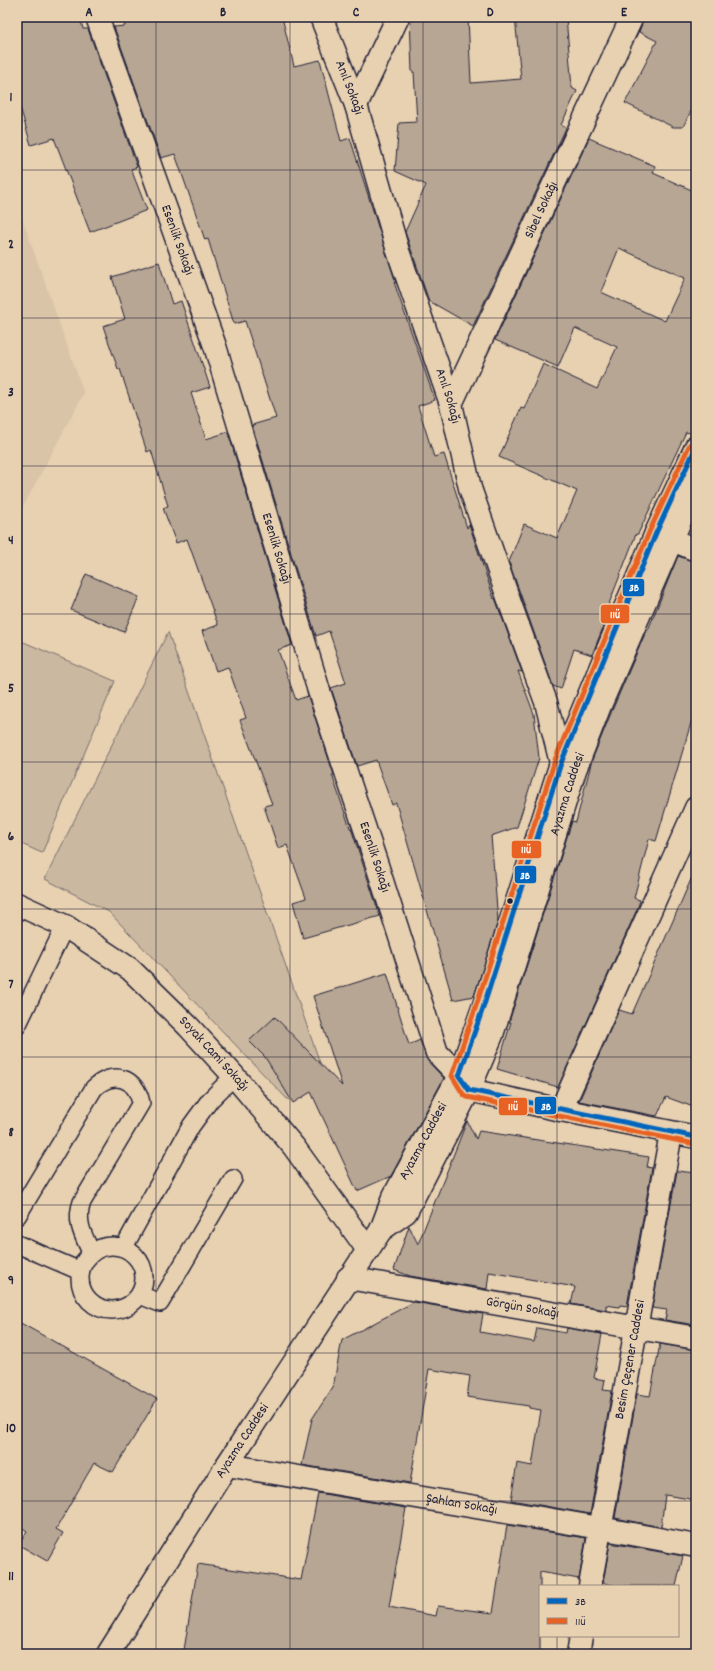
<svg xmlns="http://www.w3.org/2000/svg" width="713" height="1671" font-family="Dekko,sans-serif">
	<style>
		.built { fill: #d9c4a8 }
		.green { fill: #cbb8a0; stroke: #766d6e }
		.building { fill: #b7a693; stroke: #22223b; fill-rule: evenodd }
		.lines { fill: none; stroke-linecap: round; stroke-linejoin: round }
		.service-casing { stroke: #22223b; stroke-width: 20 }
		.minor-casing { stroke: #22223b; stroke-width: 25 }
		.tertiary-casing { stroke: #22223b; stroke-width: 25 }
		.service { stroke: #e8d1b1; stroke-width: 17 }
		.minor { stroke: #e8d1b1; stroke-width: 22 }
		.tertiary { stroke: #e8d1b1; stroke-width: 22 }
		.bus-1-casing { stroke: #e8d1b1; stroke-width: 8 }
		.bus-2-casing { stroke: #e8d1b1; stroke-width: 8 }
		.bus-1 { stroke: #0065bd; stroke-width: 5 }
		.bus-2 { stroke: #e86223; stroke-width: 5 }
		.grid { fill: none; stroke: #22223b; stroke-width: 1; stroke-opacity: 0.55 }
		.bus-dot { fill: #22223b; stroke: #e8d1b1; stroke-width: 1.5 }
		.labels { text-anchor: middle; dominant-baseline: central; stroke-width: 3; stroke-linejoin: round; paint-order: stroke }
		.street-label { font-size: 14px; fill: #22223b; stroke: #e8d1b1 }
		.line-badge { stroke: #e8d1b1; stroke-width: 1.5 }
		.badge-label { font-size: 11px; text-anchor: middle; font-weight: bold; fill: #fff }
		.neatline { fill: none; stroke: #22223b; stroke-width: 1.5 }
		.grid-label { font-size: 13px; text-anchor: middle; font-weight: bold; fill: #22223b }
	</style>
	<rect width="100%" height="100%" fill="#e8d1b1"/>
	<filter id="ink" filterUnits="userSpaceOnUse"><feTurbulence type="fractalNoise" baseFrequency=".025" numOctaves="2"/><feDisplacementMap in="SourceGraphic" scale="8" xChannelSelector="R" yChannelSelector="G"/><feConvolveMatrix kernelMatrix="1 2 1 2 8 2 1 2 1" color-interpolation-filters="sRGB"/></filter>
	<g filter="url(#ink)">
		<polygon class="built" points="17,204 84,393 17,518"/>
		<g class="green">
			<polygon points="168,632 325,1077 288,1100 109,912 45,879"/>
			<polygon points="19,640 115,681 42,853 17,842 17,644"/>
		</g>
		<g class="building">
			<polygon points="17,17 80,17 83,29 88,29 137,167 131,169 147,210 90,232 54,138 31,145 17,96"/>
			<polygon points="125,17 282,17 294,66 320,60 341,141 350,138 396,283 394,282 399,297 435,400 418,406 434,457 444,454 467,528 469,524 494,599 495,598 522,672 518,671 534,714 539,758 517,827 491,836 498,921 474,996 453,1000 396,803 392,805 376,760 357,766 331,688 346,683 329,631 316,636 252,425 276,418 245,321 234,324 208,239 205,240 175,154 161,158 114,27 125,26"/>
			<polygon points="410,17 468,17 471,83 521,79 515,17 566,17 572,88 577,91 561,125 566,128 473,326 429,301 405,232 426,185 395,171 399,123 417,122 414,72 412,72"/>
			<polygon points="644,17 696,17 696,101 683,127 673,127 625,103 657,41 639,32"/>
			<path d="M589,138l66,28 -2,7 43,19v243l-10,-3 -48,102h-2l-31,80 3,1 -16,40 -18,-6 -13,40 -8,-3 -44,-124 15,-38 33,14 20,-47 -78,-34 22,-49 3,1 19,-45 54,25 20,-42 -42,-19 -17,39 -63,-27zM619,248l66,30 -20,43 -64,-29z"/>
			<polygon points="159,262 172,304 181,301 210,387 191,393 206,439 228,432 292,645 278,650 296,700 308,696 334,775 332,775 350,828 351,828 380,916 303,938 293,902 306,898 287,845 278,848 264,806 272,804 240,720 246,718 228,667 216,671 202,631 218,625 187,539 176,543 163,508 168,506 151,450 147,452 120,369 118,369 103,326 125,319 112,277"/>
			<polygon points="678,556 696,562 696,706 656,841 649,839 634,898 640,900 638,907 558,1087 497,1069 511,1022 509,1022 572,821 576,822 592,760 611,713 647,629 648,630"/>
			<polygon points="86,574 139,597 124,632 71,610"/>
			<polygon points="696,868 696,1108 666,1097 657,1116 579,1101 619,1010 632,1014"/>
			<polygon points="387,973 409,1045 420,1040 428,1061 444,1078 391,1176 357,1191 311,1092 293,1103 265,1057 249,1041 275,1017 342,1086 313,996"/>
			<polygon points="467,1121 476,1139 479,1131 649,1157 647,1167 652,1168 627,1306 620,1305 619,1307 606,1305 606,1310 571,1304 575,1287 489,1272 487,1289 410,1276 394,1270 409,1226 418,1244"/>
			<polygon points="677,1171 696,1173 696,1325 665,1320 667,1310 652,1308"/>
			<polygon points="414,1302 483,1314 480,1332 534,1342 537,1328 566,1333 567,1328 602,1334 594,1378 605,1380 603,1390 612,1391 590,1514 511,1500 517,1463 532,1466 541,1410 529,1408 529,1406 467,1397 470,1376 429,1369 410,1483 302,1465 312,1419 333,1387 342,1340"/>
			<polygon points="17,1321 157,1399 113,1472 94,1463 56,1529 63,1533 47,1561 19,1545 27,1531 17,1524"/>
			<polygon points="660,1344 696,1350 696,1500 665,1495 661,1527 615,1518 637,1394 650,1396"/>
			<polygon points="318,1493 406,1508 389,1607 436,1616 438,1606 493,1613 507,1525 586,1538 579,1579 540,1572 540,1654 210,1654 184,1650 198,1564 301,1580"/>
			<polygon points="610,1543 683,1556 676,1586 619,1586 603,1583"/>
		</g>
		<g class="lines">
			<defs>
				<g id="service">
					<polyline points="17,1026 65,926"/>
					<path d="M17,1216l77,-128c19,-18 42,-11 47,15l-59,99c-7,19 1,33 9,50"/>
					<polyline points="17,1244 80,1271"/>
					<circle cx="112" cy="1278" r="32"/>
					<polyline points="124,1247 191,1126 210,1100 234,1076"/>
					<polyline points="140,1295 160,1303 233,1179"/>
				</g>
				<g id="minor">
					<path id="s1" d="M97,17l118,329 104,345 58,174 60,188 22,23"/>
					<path id="s2" d="M321,17l35,88 42,146 53,153 19,84 41,118 35,96 15,61 9,4"/>
					<polyline points="356,105 398,17"/>
					<path id="s3" d="M451,404l181,-387"/>
					<polyline points="656,533 696,550"/>
					<path id="s4" d="M17,904l48,22 65,43 58,57 46,50 60,71 74,103"/>
					<polyline points="561,1110 696,808"/>
					<path id="s5" d="M348,1278l348,60"/>
					<path id="s6" d="M227,1465l373,63 96,18"/>
					<path id="s7" d="M590,1586l81,-453"/>
					<polyline points="578,1654 581,1636"/>
				</g>
				<g id="tertiary">
					<polyline points="469,1090 561,1110 696,1137"/>
					<path id="s8" d="M381,1230l25,-18 63,-122 23,-55 83,-265 24,-62 97,-224"/>
					<path id="s9" d="M108,1654l119,-189 154,-235 12,-32 66,-122 24,-68 78,-245 95,-230 40,-86"/>
				</g>
			</defs>
			<use href="#service" class="service-casing"/>
			<use href="#minor" class="minor-casing"/>
			<use href="#tertiary" class="tertiary-casing"/>
			<use href="#service" class="service"/>
			<use href="#minor" class="minor"/>
			<use href="#tertiary" class="tertiary"/>
			<defs>
				<polyline id="bus-1" points="696,447 656,533 561,763 483,1008 459,1076 469,1090 696,1137"/>
				<polyline id="bus-2" points="690,444 650,530 555,760 476,1006 452,1076 463,1094 467,1097 695,1144"/>
			</defs>
			<use href="#bus-1" class="bus-1-casing"/>
			<use href="#bus-2" class="bus-2-casing"/>
			<use href="#bus-1" class="bus-1"/>
			<use href="#bus-2" class="bus-2"/>
		</g>
	</g>
	<path class="grid" d="M156,17v1637M290,17v1637M423,17v1637M557,17v1569M17,170h679M17,318h679M17,466h679M17,614h679M17,762h679M17,909h679M17,1057h679M17,1205h679M17,1353h679M17,1501h679M557,1636v18"/>
	<circle class="bus-dot" cx="510" cy="901" r="3.5"/>
	<g class="labels">
		<g class="street-label">
			<text stroke="none"><textPath href="#s2" startOffset="76">Anıl Sokağı</textPath></text>
			<text stroke="none"><textPath href="#s3" startOffset="214">Sibel Sokağı</textPath></text>
			<text stroke="none"><textPath href="#s1" startOffset="237">Esenlik Sokağı</textPath></text>
			<text stroke="none"><textPath href="#s2" startOffset="400">Anıl Sokağı</textPath></text>
			<text stroke="none"><textPath href="#s1" startOffset="561">Esenlik Sokağı</textPath></text>
			<text stroke="none"><textPath href="#s8" startOffset="480">Ayazma Caddesi</textPath></text>
			<text stroke="none"><textPath href="#s1" startOffset="885">Esenlik Sokağı</textPath></text>
			<text stroke="none"><textPath href="#s4" startOffset="250">Soyak Cami Sokağı</textPath></text>
			<text stroke="none"><textPath href="#s9" startOffset="603">Ayazma Caddesi</textPath></text>
			<text stroke="none"><textPath href="#s5" startOffset="177">Görgün Sokağı</textPath></text>
			<text stroke="none"><textPath href="#s7" startOffset="230">Besim Çeçener Caddesi</textPath></text>
			<text stroke="none"><textPath href="#s9" startOffset="252">Ayazma Caddesi</textPath></text>
			<text stroke="none"><textPath href="#s6" startOffset="238">Şahlan Sokağı</textPath></text>
		</g>
	</g>
	<g class="line-badge">
		<rect x="622" y="578" width="23" height="19" rx="4" fill="#0065bd"/>
		<rect x="600" y="604" width="30" height="20" rx="4" fill="#e86223"/>
		<rect x="511" y="840" width="31" height="19" rx="4" fill="#e86223"/>
		<rect x="514" y="865" width="23" height="19" rx="4" fill="#0065bd"/>
		<rect x="534" y="1096" width="23" height="19" rx="4" fill="#0065bd"/>
		<rect x="498" y="1097" width="30" height="19" rx="4" fill="#e86223"/>
	</g>
	<g class="badge-label">
		<text x="634" y="591">3B</text>
		<text x="615" y="618">11Ü</text>
		<text x="526" y="853">11Ü</text>
		<text x="525" y="879">3B</text>
		<text x="546" y="1110">3B</text>
		<text x="513" y="1110">11Ü</text>
	</g>
	<rect width="713" height="1671" fill="none" stroke="#e8d1b1" stroke-width="44"/>
	<rect x="539" y="1585" width="140" height="52" fill="#e8d1b1" stroke="#998b82"/>
	<rect x="547" y="1598" width="20" height="6" fill="#0065bd" stroke="#998b82"/>
	<text x="575" y="1605" font-size="12" fill="#22223b">3B</text>
	<rect x="547" y="1618" width="20" height="6" fill="#e86223" stroke="#998b82"/>
	<text x="575" y="1625" font-size="12" fill="#22223b">11Ü</text>
	<rect x="22" y="22" width="669" height="1627" class="neatline"/>
	<g class="grid-label">
		<text x="89" y="16">A</text>
		<text x="223" y="16">B</text>
		<text x="356" y="16">C</text>
		<text x="490" y="16">D</text>
		<text x="624" y="16">E</text>
		<text x="11" y="101">1</text>
		<text x="11" y="248">2</text>
		<text x="11" y="396">3</text>
		<text x="11" y="544">4</text>
		<text x="11" y="692">5</text>
		<text x="11" y="840">6</text>
		<text x="11" y="988">7</text>
		<text x="11" y="1136">8</text>
		<text x="11" y="1284">9</text>
		<text x="11" y="1432">10</text>
		<text x="11" y="1580">11</text>
	</g>
</svg>
